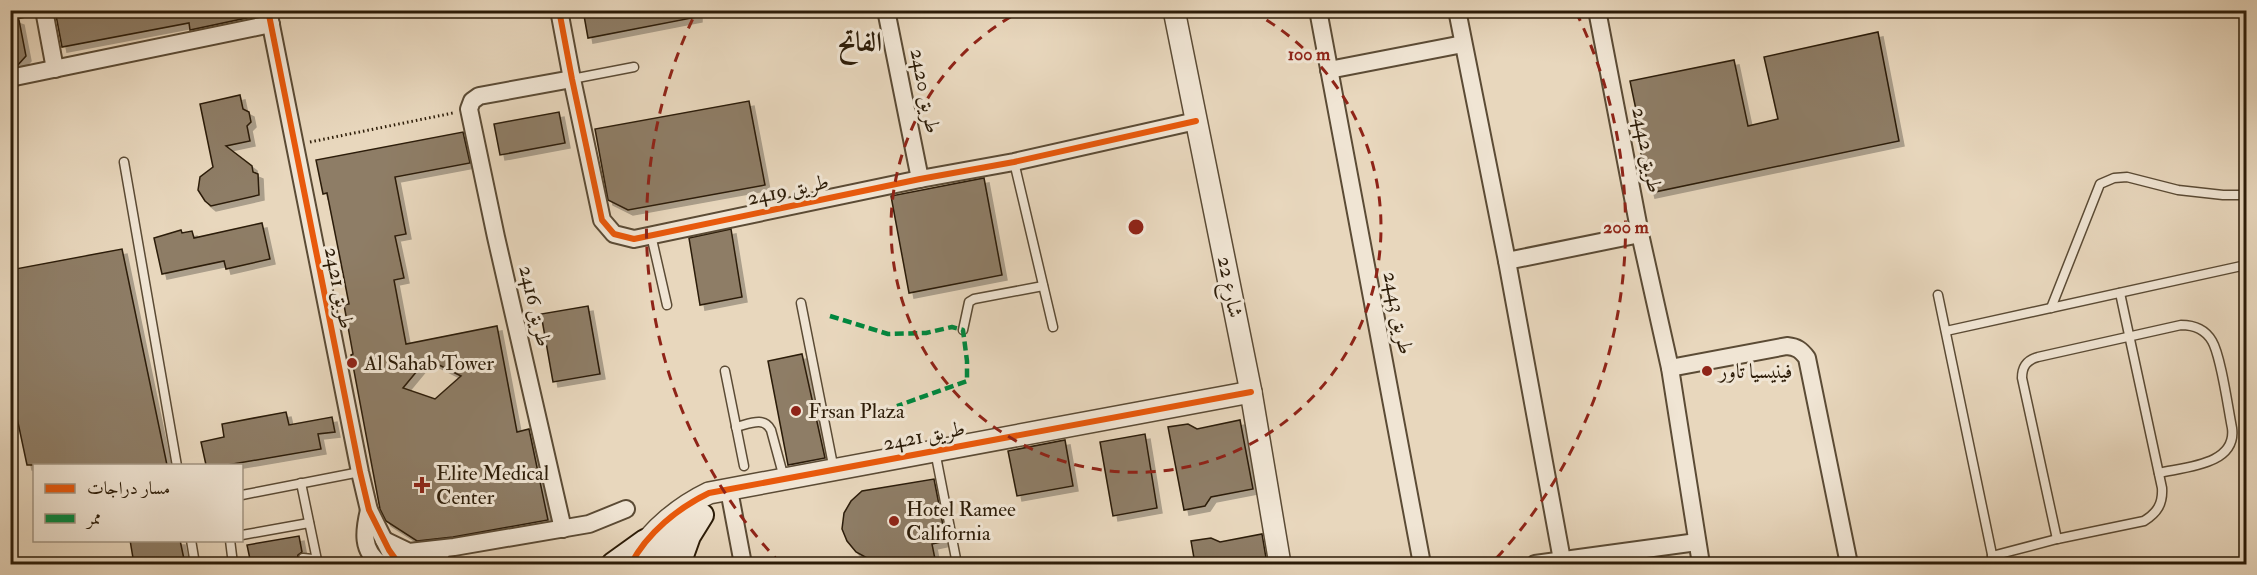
<svg xmlns="http://www.w3.org/2000/svg" width="2257" height="575" font-family="'IM FELL Double Pica',Amiri,serif">
	<style>
		.building { fill: #8e7d66; stroke: #2c1c08; stroke-width: 1.5; fill-rule: evenodd; filter: url(#shadow) }
		.lines { fill: none; stroke-linecap: round; stroke-linejoin: round }
		.service-casing { stroke: #5b4b35; stroke-width: 11 }
		.minor-casing { stroke: #5b4b35; stroke-width: 20 }
		.tertiary-casing { stroke: #5b4b35; stroke-width: 24 }
		.secondary-casing { stroke: #2c1c08; stroke-width: 26 }
		.path { stroke: #2c1c08; stroke-width: 3; stroke-dasharray: 1.5 3; stroke-linecap: butt }
		.service { stroke: #f0e5d4; stroke-width: 8 }
		.minor { stroke: #f0e5d4; stroke-width: 16 }
		.tertiary { stroke: #f0e5d4; stroke-width: 21 }
		.secondary { stroke: #f0e5d4; stroke-width: 22 }
		.quiet { stroke: #00873e; stroke-width: 4.5; stroke-dasharray: 9 4.5; stroke-linecap: butt }
		.cycleway-casing { stroke: #f0e5d4; stroke-width: 10 }
		.cycleway { stroke: #e8590c; stroke-width: 6 }
		.ring { fill: none; stroke: #8f2418; stroke-width: 3; stroke-dasharray: 10 8 }
		.poi-dot { fill: #8f2418; stroke: #f0e5d4; stroke-width: 2 }
		.labels { text-anchor: middle; dominant-baseline: central; stroke-width: 6; stroke-linejoin: round; paint-order: stroke }
		.street-label { font-size: 21px; fill: #2c1c08; stroke: #f0e5d4 }
		.poi-label { font-size: 21px; fill: #2c1c08; stroke: #f0e5d4; text-anchor: start }
		.district-label { font-size: 27px; font-weight: bold; fill: #2c1c08; stroke: #f0e5d4 }
		.centre { fill: #8f2418; stroke: #f0e5d4; stroke-width: 3 }
		.ring-label { font-size: 18px; text-anchor: middle; font-weight: bold; fill: #8f2418; stroke: #f0e5d4; stroke-width: 6; stroke-linejoin: round; paint-order: stroke }
	</style>
	<defs>
		<filter id="shadow"><feDropShadow dx="5" dy="5" stdDeviation="0" flood-color="#0004"/></filter>
	</defs>
	<rect width="100%" height="100%" fill="#e8d7bd"/>
	<filter id="stains"><feTurbulence type="fractalNoise" baseFrequency=".00333" numOctaves="4"/><feColorMatrix values="0 0 0 0 .2 0 0 0 0 .09 0 0 0 0 .02 0 0 0 .5 -.17"/></filter>
	<radialGradient id="worn" r=".72"><stop offset=".6" stop-color="#630" stop-opacity="0"/><stop offset="1" stop-color="#630" stop-opacity=".3"/></radialGradient>
	<g class="building">
		<polygon points="10,10 13,10 13,18 19,20 26,56 17,66 10,67"/>
		<polygon points="55,10 255,10 251,17 190,30 189,23 62,47"/>
		<polygon points="583,10 697,10 697,17 588,38"/>
		<polygon points="1878,32 1899,141 1650,193 1640,149 1644,148 1630,81 1734,60 1748,126 1778,119 1764,57"/>
		<polygon points="240,95 243,109 249,112 251,122 247,126 250,141 226,146 252,166 253,172 258,174 259,195 211,206 205,201 198,190 200,177 213,167 200,104"/>
		<polygon points="749,101 765,185 628,210 608,200 595,129"/>
		<polygon points="559,112 565,143 500,155 494,124"/>
		<path d="M463,132l7,31 -75,14 11,57 -11,2 9,42 -10,2 12,64 91,-18 20,106 12,-3 19,91 -95,17 -36,4 -31,-20 -6,-12 -29,-154 2,-1 -9,-49 5,-1 -9,-46 -13,-65 -4,1 -7,-34zM427,359l34,17 -26,23 -32,-11z"/>
		<polygon points="984,178 1002,275 909,293 891,196"/>
		<polygon points="262,223 270,259 226,269 224,261 162,274 154,238 181,230 182,233 192,231 194,238"/>
		<polygon points="731,229 742,297 700,305 689,238"/>
		<polygon points="122,249 167,465 27,465 10,385 10,270"/>
		<polygon points="588,306 600,374 553,382 541,314"/>
		<polygon points="802,354 825,458 788,465 768,361"/>
		<polygon points="286,412 289,425 332,417 335,432 318,434 321,449 227,465 206,465 201,442 224,437 222,424"/>
		<polygon points="1240,420 1253,489 1211,497 1205,506 1184,510 1168,427 1188,424 1197,429"/>
		<polygon points="1145,434 1157,508 1113,516 1100,442"/>
		<polygon points="1065,440 1073,486 1017,496 1008,451"/>
		<polygon points="934,479 946,541 932,544 936,564 878,564 856,552 847,541 842,529 844,513 851,501 862,491"/>
		<polygon points="1262,534 1267,564 1195,564 1191,541 1211,538 1220,542"/>
		<polygon points="299,536 302,552 298,555 297,560 304,564 251,564 247,545"/>
		<polygon points="130,540 180,540 185,564 134,564"/>
	</g>
	<g class="lines">
		<defs>
			<g id="service">
				<polyline points="18,14 35,10"/>
				<polyline points="572,79 634,67"/>
				<polyline points="124,162 177,466"/>
				<polyline points="1014,162 1053,327"/>
				<polyline points="651,235 667,305"/>
				<polyline points="1938,295 1994,564"/>
				<polyline points="801,303 834,470"/>
				<polyline points="2051,308 2100,184 2114,178 2127,177 2178,190 2223,195 2246,195"/>
				<polyline points="963,330 969,302 974,299 1043,286"/>
				<polyline points="1946,331 2246,265"/>
				<polyline points="725,371 744,466"/>
				<path d="M736,427c13,-3 28,-11 35,3l13,48"/>
				<polyline points="935,451 957,564"/>
				<polyline points="301,483 317,560"/>
				<polyline points="242,495 360,472"/>
				<polyline points="242,535 309,523"/>
				<path d="M2057,539l-35,-161c0,-12 5,-18 16,-21l143,-32c13,0 24,4 31,16 9,15 16,67 20,87 5,37 -47,39 -73,45"/>
				<polyline points="191,540 195,564"/>
				<polyline points="230,540 233,564"/>
				<path d="M1992,556l65,-17 87,-18c13,-8 19,-17 18,-33l-42,-195"/>
				<polyline points="303,558 313,559 319,564"/>
			</g>
			<g id="minor">
				<polyline points="44,10 55,69"/>
				<polyline points="268,10 360,472 369,510 389,550 399,564"/>
				<polyline points="559,10 572,79 602,220 614,234 634,239 920,179 1014,162 1196,121"/>
				<polyline points="886,10 920,179"/>
				<polyline points="1318,10 1422,564"/>
				<polyline points="1457,10 1507,261 1562,560"/>
				<polyline points="1597,10 1640,234 1670,368 1701,564"/>
				<polyline points="1329,70 1463,44"/>
				<polyline points="10,78 271,24"/>
				<polyline points="1507,261 1640,234"/>
				<path d="M1670,368l117,-22c10,1 14,4 20,12l42,206"/>
				<polyline points="729,490 743,564"/>
				<path d="M369,510c-5,21 -8,41 12,54"/>
				<polyline points="563,529 496,237 469,109 472,101 479,96 572,79"/>
				<polyline points="384,540 409,552 454,547 589,524 626,509"/>
				<polyline points="414,564 441,553"/>
				<polyline points="1535,564 1697,542"/>
			</g>
			<g id="tertiary">
				<polyline points="1174,10 1251,392 1280,564"/>
				<path d="M636,556c17,-27 44,-49 73,-63l542,-101"/>
				<polyline points="652,564 663,549 700,517"/>
			</g>
			<g id="secondary">
				<polyline points="613,564 645,541"/>
				<polyline points="679,564 689,536 702,515"/>
			</g>
		</defs>
		<use href="#service" class="service-casing"/>
		<use href="#minor" class="minor-casing"/>
		<use href="#tertiary" class="tertiary-casing"/>
		<use href="#secondary" class="secondary-casing"/>
		<polyline class="path" points="310,142 453,113"/>
		<use href="#service" class="service"/>
		<use href="#minor" class="minor"/>
		<use href="#tertiary" class="tertiary"/>
		<use href="#secondary" class="secondary"/>
		<polyline class="quiet" points="830,316 888,334 926,333 952,327 963,330 967,361 967,381 897,406"/>
		<defs>
			<g id="cycleway">
				<polyline points="268,10 360,472 369,510 389,550 399,564"/>
				<polyline points="559,10 572,79 602,220 614,234 634,239 920,179 1014,162 1196,121"/>
				<path d="M631,564c16,-31 47,-56 78,-71l542,-101"/>
			</g>
		</defs>
		<use href="#cycleway" class="cycleway-casing"/>
		<use href="#cycleway" class="cycleway"/>
	</g>
	<g class="ring">
		<path d="M1251 11A245 245 0 1 1 1021 11"/>
		<path d="M781 564A490 490 0 0 1 696 12M1576 12A490 490 0 0 1 1491 564"/>
	</g>
	<g class="poi-dot">
		<circle cx="352" cy="363" r="6"/>
		<circle cx="1707" cy="371" r="6"/>
		<circle cx="796" cy="411" r="6"/>
		<path d="M419 476h6v6h6v6h-6v6h-6v-6h-6v-6h6z"/>
		<circle cx="894" cy="521" r="6"/>
	</g>
	<g class="labels">
		<g class="street-label">
			<text transform="translate(925 91) rotate(79)">طريق 2420</text>
			<text transform="translate(1647 150) rotate(79)">طريق 2442</text>
			<text transform="translate(788 190) rotate(-12)">طريق 2419</text>
			<text transform="translate(1230 287) rotate(79)">شارع 22</text>
			<text transform="translate(339 288) rotate(79)">طريق 2421</text>
			<text transform="translate(535 306) rotate(77)">طريق 2416</text>
			<text transform="translate(1398 313) rotate(79)">طريق 2443</text>
			<text transform="translate(924 436) rotate(-11)">طريق 2421</text>
		</g>
		<g class="poi-label">
			<text x="364" y="363">Al Sahab Tower</text>
			<text x="1719" y="371">فينيسيا تاور</text>
			<text x="808" y="411">Frsan Plaza</text>
			<text x="436" y="473">Elite Medical<tspan x="436" dy="24">Center</tspan></text>
			<text x="906" y="509">Hotel Ramee<tspan x="906" dy="24">California</tspan></text>
		</g>
		<g class="district-label">
			<text x="860" y="42">الفاتح</text>
		</g>
	</g>
	<circle cx="1136" cy="227" r="9" class="centre"/>
	<g class="ring-label">
		<text x="1309" y="60">100 m</text>
		<text x="1626" y="233">200 m</text>
	</g>
	<rect width="2257" height="575" fill="none" stroke="#e8d7bd" stroke-width="36"/>
	<rect x="12" y="12" width="2233" height="551" fill="none" stroke="#2c1c08" stroke-width="3"/>
	<rect x="18" y="18" width="2221" height="539" fill="none" stroke="#2c1c08" stroke-width="1.5"/>
	<rect x="33" y="464" width="210" height="78" fill="#f0e5d4" stroke="#a29582" stroke-width="1.5"/>
	<rect x="45" y="484" width="30" height="9" fill="#e8590c" stroke="#a29582" stroke-width="1.5"/>
	<text x="87" y="494" font-size="18" fill="#2c1c08">مسار دراجات</text>
	<rect x="45" y="514" width="30" height="9" fill="#00873e" stroke="#a29582" stroke-width="1.5"/>
	<text x="87" y="524" font-size="18" fill="#2c1c08">ممر</text>
	<rect width="100%" height="100%" filter="url(#stains)"/>
	<rect width="100%" height="100%" fill="url(#worn)"/>
</svg>
